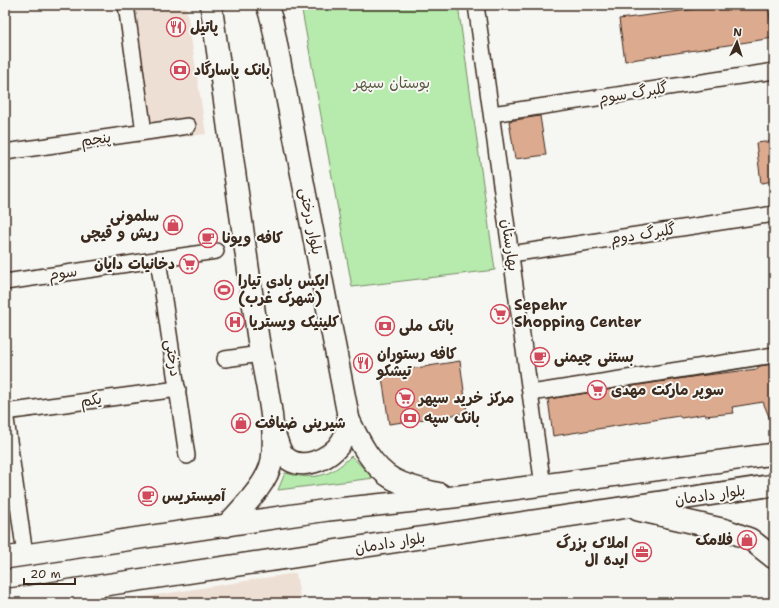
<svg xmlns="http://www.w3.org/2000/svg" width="779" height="608" font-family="'Shantell Sans','Playpen Sans Arabic',sans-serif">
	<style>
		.built { fill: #eedfd4 }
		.green { fill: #b6ebad; stroke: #788a66 }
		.building { fill: #dcaa8f; stroke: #3b2a1e }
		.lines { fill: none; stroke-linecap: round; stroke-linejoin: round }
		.service-casing { stroke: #3b2a1e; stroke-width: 10 }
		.minor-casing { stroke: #3b2a1e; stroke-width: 18 }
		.secondary-casing { stroke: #3b2a1e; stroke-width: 24 }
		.service { stroke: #f6f6f2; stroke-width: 7 }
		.minor { stroke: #f6f6f2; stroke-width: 15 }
		.secondary { stroke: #f6f6f2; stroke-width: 21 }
		.labels { text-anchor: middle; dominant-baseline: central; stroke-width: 4; stroke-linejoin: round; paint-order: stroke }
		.poi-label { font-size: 15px; font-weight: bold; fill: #3b2a1e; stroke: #f6f6f2; text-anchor: start }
		.park-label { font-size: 15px; fill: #5a5a42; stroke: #f6f6f2 }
		.street-label { font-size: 15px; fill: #3b2a1e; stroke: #f6f6f2 }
	</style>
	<rect width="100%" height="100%" fill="#f6f6f2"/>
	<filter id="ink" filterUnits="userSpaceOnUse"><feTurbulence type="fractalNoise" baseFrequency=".025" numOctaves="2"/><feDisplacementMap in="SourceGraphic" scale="8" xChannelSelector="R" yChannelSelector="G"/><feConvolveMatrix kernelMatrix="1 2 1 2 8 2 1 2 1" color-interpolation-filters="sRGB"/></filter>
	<g filter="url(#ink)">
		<g class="built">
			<polygon points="117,5 186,5 206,134 137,143"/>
			<polygon points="296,573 301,603 127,603 126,600"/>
		</g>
		<g class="green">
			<polygon points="301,5 458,5 495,270 352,287"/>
			<path d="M351,456l23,22 -96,12 7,-17c28,7 45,5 66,-17z"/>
		</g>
		<g class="building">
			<polygon points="727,5 768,5 773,38 625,61 619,19"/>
			<polygon points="540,116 546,155 515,159 509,121"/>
			<polygon points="774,141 774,181 761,183 756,143"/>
			<polygon points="460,361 467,413 389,424 382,377 385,373"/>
			<polygon points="774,364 774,429 763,402 732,407 734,413 705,416 705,414 681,418 679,416 553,436 548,399 698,376 757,369 759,366"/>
		</g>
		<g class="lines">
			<defs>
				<polyline id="service" points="99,588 101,603"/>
				<g id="minor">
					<polyline points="126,5 144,132"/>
					<polyline points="476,5 543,486"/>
					<polyline points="492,114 774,71"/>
					<polyline points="5,152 188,126"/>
					<polyline points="511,254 774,214"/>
					<polyline points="158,259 187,456"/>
					<polyline points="5,282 216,251"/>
					<polyline points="225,359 260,354"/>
					<polyline points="531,393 774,355"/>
					<polyline points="5,412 178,389"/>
					<polyline points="5,412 25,555"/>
				</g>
				<g id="secondary">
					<path d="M211,5c16,109 31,218 46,326 5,38 21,92 15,129 -4,24 -31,49 -46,66"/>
					<path d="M267,5l5,16 77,399c10,21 23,47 44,59 15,8 31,11 47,15"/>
					<path d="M274,433c3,6 4,14 8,20 15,22 50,6 60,-12 4,-6 5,-14 7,-21"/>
					<polyline points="638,510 726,530 750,539 774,558"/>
					<polyline points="5,558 328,510 453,497 774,454"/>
					<polyline points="5,600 774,485"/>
				</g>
			</defs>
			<use href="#service" class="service-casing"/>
			<use href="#minor" class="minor-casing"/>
			<use href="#secondary" class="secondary-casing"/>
			<use href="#service" class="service"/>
			<use href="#minor" class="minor"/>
			<use href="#secondary" class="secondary"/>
		</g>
	</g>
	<defs>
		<symbol id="restaurant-ring" viewBox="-11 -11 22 22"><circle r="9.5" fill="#f6f6f2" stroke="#d1495b" stroke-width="1.5"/><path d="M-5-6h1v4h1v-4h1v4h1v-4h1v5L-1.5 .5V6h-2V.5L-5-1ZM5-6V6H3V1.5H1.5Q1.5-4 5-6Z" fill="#d1495b"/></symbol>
		<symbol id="bank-ring" viewBox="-11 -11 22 22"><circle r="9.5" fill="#f6f6f2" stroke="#d1495b" stroke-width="1.5"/><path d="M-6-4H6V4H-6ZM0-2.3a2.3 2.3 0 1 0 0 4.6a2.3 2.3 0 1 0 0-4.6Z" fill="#d1495b"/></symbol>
		<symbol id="shop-ring" viewBox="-11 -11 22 22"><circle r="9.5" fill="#f6f6f2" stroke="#d1495b" stroke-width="1.5"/><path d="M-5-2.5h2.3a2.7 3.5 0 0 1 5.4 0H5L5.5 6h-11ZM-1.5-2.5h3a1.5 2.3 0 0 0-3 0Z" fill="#d1495b"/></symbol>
		<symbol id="cafe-ring" viewBox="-11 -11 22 22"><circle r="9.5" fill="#f6f6f2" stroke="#d1495b" stroke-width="1.5"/><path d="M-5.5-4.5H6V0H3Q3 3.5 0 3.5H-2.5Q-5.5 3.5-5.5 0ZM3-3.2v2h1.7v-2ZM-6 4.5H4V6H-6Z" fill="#d1495b"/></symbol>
		<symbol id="supermarket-ring" viewBox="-11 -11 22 22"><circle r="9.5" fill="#f6f6f2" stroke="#d1495b" stroke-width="1.5"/><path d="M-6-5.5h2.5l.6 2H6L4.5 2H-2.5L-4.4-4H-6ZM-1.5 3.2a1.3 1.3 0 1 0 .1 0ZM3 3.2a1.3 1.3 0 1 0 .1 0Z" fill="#d1495b"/></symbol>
		<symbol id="stadium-ring" viewBox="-11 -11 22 22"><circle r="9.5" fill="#f6f6f2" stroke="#d1495b" stroke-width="1.5"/><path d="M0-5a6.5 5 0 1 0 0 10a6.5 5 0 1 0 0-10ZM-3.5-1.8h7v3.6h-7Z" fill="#d1495b"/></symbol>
		<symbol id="hospital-ring" viewBox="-11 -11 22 22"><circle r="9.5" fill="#f6f6f2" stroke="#d1495b" stroke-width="1.5"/><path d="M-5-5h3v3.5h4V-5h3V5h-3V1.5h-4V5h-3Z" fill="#d1495b"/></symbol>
		<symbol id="office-ring" viewBox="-11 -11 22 22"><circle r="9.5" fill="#f6f6f2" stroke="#d1495b" stroke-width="1.5"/><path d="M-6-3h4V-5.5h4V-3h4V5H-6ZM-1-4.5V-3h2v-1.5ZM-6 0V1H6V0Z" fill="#d1495b"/></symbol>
	</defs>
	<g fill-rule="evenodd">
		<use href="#restaurant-ring" x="165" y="16" width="22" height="22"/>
		<use href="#bank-ring" x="169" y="59" width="22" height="22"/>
		<use href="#shop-ring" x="162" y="214" width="22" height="22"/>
		<use href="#cafe-ring" x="197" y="227" width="22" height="22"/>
		<use href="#supermarket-ring" x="178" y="253" width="22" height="22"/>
		<use href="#stadium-ring" x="213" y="279" width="22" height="22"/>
		<use href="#supermarket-ring" x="489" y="303" width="22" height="22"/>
		<use href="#hospital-ring" x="224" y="311" width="22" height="22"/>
		<use href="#bank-ring" x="374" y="315" width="22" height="22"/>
		<use href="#cafe-ring" x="529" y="346" width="22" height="22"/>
		<use href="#restaurant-ring" x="352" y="352" width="22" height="22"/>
		<use href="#supermarket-ring" x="586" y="379" width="22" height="22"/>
		<use href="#supermarket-ring" x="394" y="387" width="22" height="22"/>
		<use href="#bank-ring" x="399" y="407" width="22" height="22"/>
		<use href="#shop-ring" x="230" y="412" width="22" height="22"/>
		<use href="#cafe-ring" x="137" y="485" width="22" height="22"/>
		<use href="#shop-ring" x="736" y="529" width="22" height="22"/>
		<use href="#office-ring" x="631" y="541" width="22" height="22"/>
	</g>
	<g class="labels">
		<g class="poi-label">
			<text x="190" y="27">پاتیل</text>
			<text x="194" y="70">بانک پاسارگاد</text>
			<text x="159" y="216" text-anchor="end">سلمونی<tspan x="159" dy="17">ریش و قیچی</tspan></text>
			<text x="222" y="238">کافه ویونا</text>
			<text x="175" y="264" text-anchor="end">دخانیات دایان</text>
			<text x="238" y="281">ایکس بادی تیارا<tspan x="238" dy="17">(شهرک غرب)</tspan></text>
			<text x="514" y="305">Sepehr<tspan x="514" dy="17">Shopping Center</tspan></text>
			<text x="249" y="322">کلینیک ویستریا</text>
			<text x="399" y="326">بانک ملی</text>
			<text x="377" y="354">کافه رستوران<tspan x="377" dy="17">تیشکو</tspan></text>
			<text x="554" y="357">بستنی چیمنی</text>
			<text x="611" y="390">سوپر مارکت مهدی</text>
			<text x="419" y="398">مرکز خرید سپهر</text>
			<text x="424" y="418">بانک سپه</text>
			<text x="255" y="423">شیرینی ضیافت</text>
			<text x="162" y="496">آمیستریس</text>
			<text x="733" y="540" text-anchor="end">فلامک</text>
			<text x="628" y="543" text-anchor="end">املاک بزرگ<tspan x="628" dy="17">ایده ال</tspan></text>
		</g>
		<g class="park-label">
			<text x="392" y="83">بوستان سپهر</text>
		</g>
		<g class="street-label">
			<text transform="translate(633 93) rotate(-9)">گلبرگ سوم</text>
			<text transform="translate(96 139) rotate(-8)">پنجم</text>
			<text transform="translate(311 221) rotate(79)">بلوار درختی</text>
			<text transform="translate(643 234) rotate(-9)">گلبرگ دوم</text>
			<text transform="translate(510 245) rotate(82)">بهارستان</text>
			<text transform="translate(63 273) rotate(-8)">سوم</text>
			<text transform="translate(173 358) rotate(82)">درختی</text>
			<text transform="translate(91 400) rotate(-8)">یکم</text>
			<text transform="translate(710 495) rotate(-8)">بلوار دادمان</text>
			<text transform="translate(390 543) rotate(-9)">بلوار دادمان</text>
		</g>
	</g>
	<rect width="779" height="608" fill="none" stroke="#f6f6f2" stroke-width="20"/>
	<rect x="10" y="10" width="759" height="588" fill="none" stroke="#3b2a1e" stroke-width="1.5" filter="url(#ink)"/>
	<g transform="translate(737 42) rotate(4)" stroke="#f6f6f2" stroke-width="3" paint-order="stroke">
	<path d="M0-3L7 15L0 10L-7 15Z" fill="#3b2a1e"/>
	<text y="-6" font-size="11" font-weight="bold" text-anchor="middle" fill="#3b2a1e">N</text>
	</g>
	<path d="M24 578v6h51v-6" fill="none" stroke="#3b2a1e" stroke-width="2"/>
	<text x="30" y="578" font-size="12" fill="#3b2a1e" stroke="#f6f6f2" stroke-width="3" paint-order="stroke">20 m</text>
</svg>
